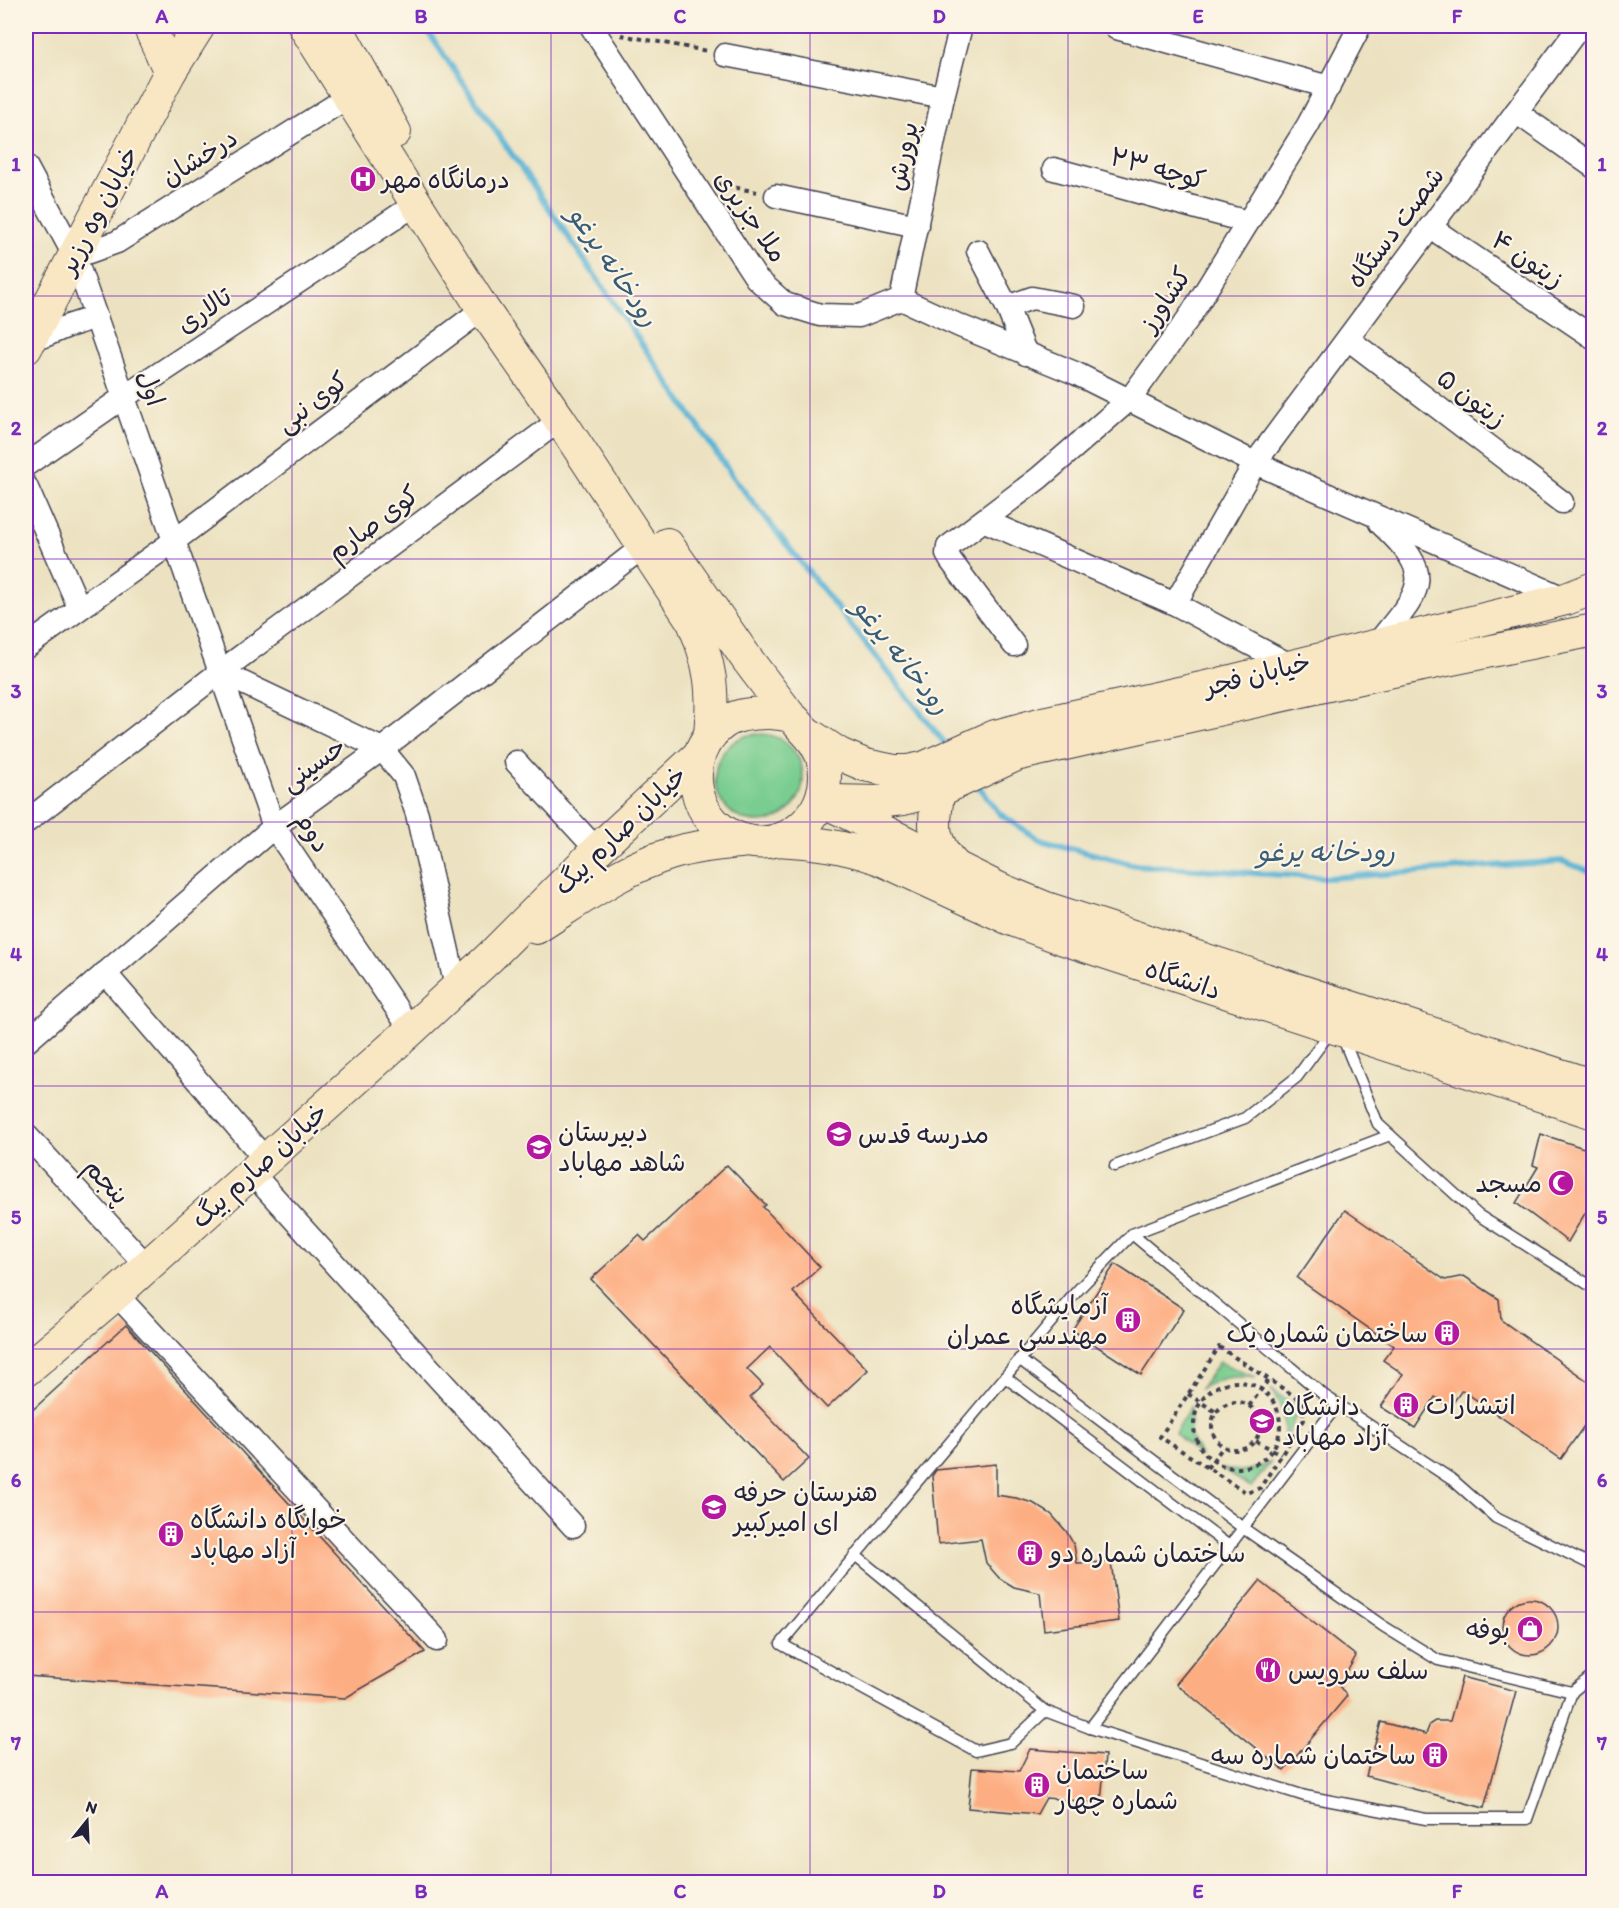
<svg xmlns="http://www.w3.org/2000/svg" width="1619" height="1908" font-family="Itim,'Playpen Sans Arabic',sans-serif">
	<style>
		.green { fill: #79cd90; stroke: #4e7866; stroke-width: 1.5 }
		.lines { fill: none; stroke-linecap: round; stroke-linejoin: round }
		.stream { stroke: #56b2d4; stroke-width: 6 }
		.building { fill: #fdad82 }
		.lane-casing { stroke: #403f4f; stroke-width: 13 }
		.street-casing { stroke: #403f4f; stroke-width: 25 }
		.secondary-casing { stroke: #403f4f; stroke-width: 34 }
		.path { stroke: #403f4f; stroke-width: 4; stroke-dasharray: 4.5 4.5; stroke-linecap: butt }
		.lane { stroke: #fff; stroke-width: 10 }
		.street { stroke: #fff; stroke-width: 22 }
		.secondary { stroke: #f9e7c3; stroke-width: 32 }
		.grid { fill: none; stroke: #7b2cbf; stroke-width: 1.5; stroke-opacity: 0.55 }
		.labels { text-anchor: middle; dominant-baseline: central; stroke-width: 4.5; stroke-linejoin: round; paint-order: stroke }
		.street-label { font-size: 26px; fill: #22223b; stroke: #fcf5e5 }
		.poi-label { font-size: 26px; fill: #22223b; stroke: #fcf5e5; text-anchor: start }
		.water-label { font-size: 27px; font-style: italic; fill: #375c78; stroke: #fcf5e5 }
		.neatline { fill: none; stroke: #7b2cbf; stroke-width: 2 }
		.grid-label { font-size: 20px; text-anchor: middle; font-weight: bold; fill: #7b2cbf }
	</style>
	<rect width="100%" height="100%" fill="#fcf5e5"/>
	<filter id="ink" filterUnits="userSpaceOnUse"><feTurbulence type="fractalNoise" baseFrequency=".0167" numOctaves="2"/><feDisplacementMap in="SourceGraphic" scale="12" xChannelSelector="R" yChannelSelector="G"/><feConvolveMatrix kernelMatrix="1 2 1 2 8 2 1 2 1" color-interpolation-filters="sRGB"/></filter>
	<filter id="wash" filterUnits="userSpaceOnUse"><feTurbulence type="fractalNoise" baseFrequency=".008" numOctaves="4" result="noise"/><feDisplacementMap in="SourceGraphic" scale="24" xChannelSelector="R" yChannelSelector="G"/><feGaussianBlur stdDeviation="1.35" result="paint"/><feColorMatrix in="noise" values="0 0 0 0 0 0 0 0 0 0 0 0 0 0 0 0 0 1.4 0 .05"/><feComposite in="paint" operator="in"/></filter>
	<g filter="url(#wash)">
		<rect width="100%" height="100%" fill="#ece2c1"/>
		<g class="green">
			<circle cx="759" cy="778" r="44"/>
			<path d="M1219,1362l37,16c-25,-3 -35,-1 -56,11z"/>
			<path d="M1271,1389l28,20 -15,34c1,-24 0,-34 -13,-54z"/>
			<polygon points="1191,1406 1190,1436 1201,1457 1175,1433"/>
			<path d="M1272,1461l-21,26 -30,-18c22,3 32,3 51,-8z"/>
		</g>
		<g class="lines">
			<g class="stream">
				<polyline points="424,26 733,477 947,746"/>
				<polyline points="975,782 1000,814 1039,840 1135,865 1327,878 1562,861 1594,873"/>
			</g>
		</g>
		<g id="blocks">
			<g class="building">
				<polygon points="1541,1134 1593,1151 1593,1200 1568,1242 1516,1203 1538,1167 1533,1165"/>
				<polygon points="727,1165 766,1205 763,1207 820,1267 793,1292 868,1370 827,1408 770,1347 747,1369 763,1385 750,1397 809,1459 784,1482 591,1279 639,1235 645,1241"/>
				<polygon points="1345,1210 1445,1280 1464,1276 1499,1299 1501,1320 1593,1385 1593,1413 1561,1459 1462,1390 1450,1407 1435,1397 1415,1428 1381,1407 1403,1374 1383,1360 1394,1346 1297,1278"/>
				<polygon points="1115,1264 1184,1309 1141,1375 1072,1330"/>
				<polygon points="126,1325 425,1652 345,1698 26,1676 26,1416"/>
				<polygon points="996,1464 996,1495 1016,1498 1033,1503 1051,1514 1066,1531 1074,1545 1077,1563 1111,1562 1119,1621 1044,1630 1040,1593 1014,1587 999,1578 986,1563 981,1539 938,1544 932,1476 936,1470"/>
				<polygon points="1260,1581 1356,1656 1339,1686 1347,1696 1284,1771 1176,1684"/>
				<circle cx="1530" cy="1627" r="28"/>
				<polygon points="1462,1677 1516,1691 1484,1808 1366,1776 1381,1722 1426,1734 1430,1724 1435,1721 1450,1721"/>
				<polygon points="1030,1749 1105,1755 1101,1803 1046,1798 1037,1814 968,1808 972,1768 1019,1771"/>
			</g>
		</g>
	</g>
	<g filter="url(#ink)">
		<use href="#blocks" fill-opacity="0" stroke="#403f4f" stroke-width="1.5"/>
		<g class="lines">
			<defs>
				<g id="lane">
					<polyline points="1342,1036 1378,1124 1478,1215 1594,1288"/>
					<polyline points="1115,1166 1245,1118 1297,1077 1331,1031"/>
					<polyline points="1132,1234 1325,1396 1454,1481 1496,1518 1594,1566"/>
					<polyline points="1019,1359 1243,1528 1383,1626 1438,1660 1572,1692"/>
					<polyline points="1005,1377 1229,1546"/>
					<polyline points="855,1555 1045,1711 1090,1728 1305,1796 1426,1819 1527,1819 1572,1692 1594,1674"/>
					<polyline points="1045,1711 1011,1743 976,1751 781,1644 1077,1291 1132,1234 1390,1135"/>
					<polyline points="1090,1728 1338,1404"/>
				</g>
				<g id="street">
					<polyline points="591,26 756,278 785,304 820,315 859,316 901,299 960,326 1075,373 1255,463 1566,599"/>
					<polyline points="1116,28 1329,87"/>
					<polyline points="725,55 943,97"/>
					<polyline points="1516,112 1594,167"/>
					<polyline points="26,166 75,257 274,827 411,1030"/>
					<polyline points="1054,169 1248,222"/>
					<polyline points="776,196 917,226"/>
					<polyline points="1430,227 1594,338"/>
					<polyline points="978,251 1007,307 1026,354"/>
					<polyline points="75,257 117,242 348,97"/>
					<polyline points="901,299 943,97 961,26"/>
					<polyline points="1007,307 1032,298 1074,306"/>
					<polyline points="1348,339 1562,502"/>
					<polyline points="28,343 68,326 96,317"/>
					<polyline points="26,465 124,397 416,204"/>
					<polyline points="26,486 79,607"/>
					<polyline points="985,521 1175,604 1292,666"/>
					<polyline points="1175,604 1255,463 1580,26"/>
					<polyline points="1014,645 951,561 947,554 948,547 1039,478 1130,399 1190,316 1308,125 1360,26"/>
					<path d="M1376,645c45,-56 63,-67 4,-122"/>
					<polyline points="26,647 174,541 483,309"/>
					<polyline points="220,672 382,749 404,776 417,814 456,987"/>
					<polyline points="516,762 597,850"/>
					<polyline points="26,822 220,672 560,420"/>
					<polyline points="105,973 265,1159"/>
					<polyline points="26,1042 274,827 382,749 644,546"/>
					<polyline points="26,1135 147,1266"/>
					<polyline points="251,1172 573,1526"/>
					<polyline points="116,1294 437,1640"/>
				</g>
				<g id="secondary">
					<polyline points="149,26 170,72"/>
					<path d="M304,26l179,283 77,111 133,202c18,43 21,68 17,114"/>
					<polyline points="336,26 395,132"/>
					<polyline points="26,348 170,72 199,26"/>
					<polyline points="667,544 747,659 790,716"/>
					<path d="M769,713c7,1 17,1 22,4 4,2 7,7 10,10 11,11 20,22 23,38 8,44 -32,86 -77,76 -56,-12 -70,-87 -22,-119 13,-8 29,-9 44,-9z"/>
					<polyline points="810,735 839,754 865,765 894,771 908,771 923,768 992,737 1047,722 1219,684 1566,599 1594,588"/>
					<path d="M939,789c-5,33 -10,50 15,76"/>
					<polyline points="821,800 1000,889 1046,908 1594,1086"/>
					<polyline points="834,801 877,802 903,799 945,788 1016,755 1369,676 1594,630"/>
					<path d="M777,840c37,2 66,6 101,18l132,61 51,19 533,175"/>
					<path d="M536,928c43,-27 85,-59 134,-74 25,-8 52,-10 78,-13"/>
					<polyline points="26,1370 116,1294 411,1030 490,957 597,850 699,755"/>
				</g>
			</defs>
			<use href="#lane" class="lane-casing"/>
			<use href="#street" class="street-casing"/>
			<use href="#secondary" class="secondary-casing"/>
			<g class="path">
				<polyline points="621,35 707,51"/>
				<polyline points="718,184 757,192"/>
				<polygon points="1219,1347 1302,1401 1304,1420 1260,1488 1247,1493 1160,1437"/>
				<circle cx="1237" cy="1425" r="43"/>
				<polyline points="1188,1394 1216,1412"/>
				<circle cx="1236" cy="1426" r="24"/>
				<polyline points="1249,1406 1269,1379"/>
				<polyline points="1256,1441 1281,1454"/>
				<polyline points="1207,1468 1223,1447"/>
			</g>
			<use href="#lane" class="lane"/>
			<use href="#street" class="street"/>
			<use href="#secondary" class="secondary"/>
		</g>
	</g>
	<path class="grid" d="M292,26v1856M551,26v1856M810,26v1856M1068,26v1856M1327,26v1856M26,296h1568M26,559h1568M26,822h1568M26,1086h1568M26,1349h1568M26,1612h1568"/>
	<defs>
		<symbol id="hospital-disc" viewBox="-11 -11 22 22"><circle r="9.5" fill="#b5179e" stroke="#fcf5e5"/><path d="M-5-5h3v3.5h4V-5h3V5h-3V1.5h-4V5h-3Z" fill="#fff"/></symbol>
		<symbol id="school-disc" viewBox="-11 -11 22 22"><circle r="9.5" fill="#b5179e" stroke="#fcf5e5"/><path d="M0-5L7-2L0 1L-7-2ZM-4 1L0 2.5L4 1V4Q0 6-4 4Z" fill="#fff"/></symbol>
		<symbol id="mosque-disc" viewBox="-11 -11 22 22"><circle r="9.5" fill="#b5179e" stroke="#fcf5e5"/><path d="M3.5-4.9A6 6 0 1 0 3.5 4.9A5 5 0 1 1 3.5-4.9Z" fill="#fff"/></symbol>
		<symbol id="building-disc" viewBox="-11 -11 22 22"><circle r="9.5" fill="#b5179e" stroke="#fcf5e5"/><path d="M-4-6H4V6H1V3H-1V6H-4ZM-2.5-4.3h1.7v1.8h-1.7ZM.8-4.3h1.7v1.8H.8ZM-2.5-1h1.7V.8h-1.7ZM.8-1h1.7V.8H.8Z" fill="#fff"/></symbol>
		<symbol id="university-disc" viewBox="-11 -11 22 22"><circle r="9.5" fill="#b5179e" stroke="#fcf5e5"/><path d="M0-5L7-2L0 1L-7-2ZM-4 1L0 2.5L4 1V4Q0 6-4 4Z" fill="#fff"/></symbol>
		<symbol id="shop-disc" viewBox="-11 -11 22 22"><circle r="9.5" fill="#b5179e" stroke="#fcf5e5"/><path d="M-5-2.5h2.3a2.7 3.5 0 0 1 5.4 0H5L5.5 6h-11ZM-1.5-2.5h3a1.5 2.3 0 0 0-3 0Z" fill="#fff"/></symbol>
		<symbol id="restaurant-disc" viewBox="-11 -11 22 22"><circle r="9.5" fill="#b5179e" stroke="#fcf5e5"/><path d="M-5-6h1v4h1v-4h1v4h1v-4h1v5L-1.5 .5V6h-2V.5L-5-1ZM5-6V6H3V1.5H1.5Q1.5-4 5-6Z" fill="#fff"/></symbol>
	</defs>
	<g fill-rule="evenodd">
		<use href="#hospital-disc" x="348" y="164" width="30" height="30"/>
		<use href="#school-disc" x="824" y="1119" width="30" height="30"/>
		<use href="#school-disc" x="524" y="1132" width="30" height="30"/>
		<use href="#mosque-disc" x="1546" y="1168" width="30" height="30"/>
		<use href="#building-disc" x="1113" y="1305" width="30" height="30"/>
		<use href="#building-disc" x="1432" y="1318" width="30" height="30"/>
		<use href="#building-disc" x="1391" y="1390" width="30" height="30"/>
		<use href="#university-disc" x="1247" y="1406" width="30" height="30"/>
		<use href="#school-disc" x="699" y="1492" width="30" height="30"/>
		<use href="#building-disc" x="156" y="1519" width="30" height="30"/>
		<use href="#building-disc" x="1015" y="1538" width="30" height="30"/>
		<use href="#shop-disc" x="1515" y="1614" width="30" height="30"/>
		<use href="#restaurant-disc" x="1253" y="1655" width="30" height="30"/>
		<use href="#building-disc" x="1420" y="1740" width="30" height="30"/>
		<use href="#building-disc" x="1022" y="1770" width="30" height="30"/>
	</g>
	<g class="labels">
		<g class="street-label">
			<text transform="translate(902 156) rotate(-78)">پرورش</text>
			<text transform="translate(199 157) rotate(-32)">درخشان</text>
			<text transform="translate(1158 168) rotate(15)">کوچه ۲۳</text>
			<text transform="translate(98 210) rotate(-62)">خیابان وه رزیر</text>
			<text transform="translate(751 216) rotate(55)">ملا جزیری</text>
			<text transform="translate(1395 227) rotate(-53)">شصت دستگاه</text>
			<text transform="translate(1528 259) rotate(34)">زیتون ۴</text>
			<text transform="translate(1165 299) rotate(-56)">کشاورز</text>
			<text transform="translate(204 310) rotate(-34)">تالاری</text>
			<text transform="translate(151 388) rotate(71)">اول</text>
			<text transform="translate(1472 398) rotate(37)">زیتون ۵</text>
			<text transform="translate(312 402) rotate(-37)">کوی نبی</text>
			<text transform="translate(373 523) rotate(-37)">کوی صارم</text>
			<text transform="translate(1257 674) rotate(-14)">خیابان فجر</text>
			<text transform="translate(313 764) rotate(-36)">حسینی</text>
			<text transform="translate(620 830) rotate(-44)">خیابان صارم بیگ</text>
			<text transform="translate(313 832) rotate(58)">دوم</text>
			<text transform="translate(1183 979) rotate(18)">دانشگاه</text>
			<text transform="translate(259 1165) rotate(-42)">خیابان صارم بیگ</text>
			<text transform="translate(107 1181) rotate(47)">پنجم</text>
		</g>
		<g class="poi-label">
			<text x="382" y="179">درمانگاه مهر</text>
			<text x="558" y="1132">دبیرستان<tspan x="558" dy="30">شاهد مهاباد</tspan></text>
			<text x="858" y="1134">مدرسه قدس</text>
			<text x="1542" y="1183" text-anchor="end">مسجد</text>
			<text x="1108" y="1305" text-anchor="end">آزمایشگاه<tspan x="1108" dy="30">مهندسی عمران</tspan></text>
			<text x="1428" y="1333" text-anchor="end">ساختمان شماره یک</text>
			<text x="1426" y="1405">انتشارات</text>
			<text x="1282" y="1406">دانشگاه<tspan x="1282" dy="30">آزاد مهاباد</tspan></text>
			<text x="734" y="1492">هنرستان حرفه<tspan x="734" dy="30">ای امیرکبیر</tspan></text>
			<text x="190" y="1519">خوابگاه دانشگاه<tspan x="190" dy="30">آزاد مهاباد</tspan></text>
			<text x="1050" y="1553">ساختمان شماره دو</text>
			<text x="1510" y="1629" text-anchor="end">بوفه</text>
			<text x="1288" y="1670">سلف سرویس</text>
			<text x="1416" y="1755" text-anchor="end">ساختمان شماره سه</text>
			<text x="1056" y="1770">ساختمان<tspan x="1056" dy="30">شماره چهار</tspan></text>
		</g>
		<g class="water-label">
			<text transform="translate(614 266) rotate(56)">رودخانه یرغو</text>
			<text transform="translate(902 656) rotate(52)">رودخانه یرغو</text>
			<text x="1326" y="851">رودخانه یرغو</text>
		</g>
	</g>
	<rect width="1619" height="1908" fill="none" stroke="#fcf5e5" stroke-width="66"/>
	<g transform="translate(87 1821) rotate(18)" stroke="#fcf5e5" stroke-width="4.5" paint-order="stroke">
	<path d="M0-4.5L10 22L0 15L-10 22Z" fill="#22223b"/>
	<text y="-9" font-size="16" font-weight="bold" text-anchor="middle" fill="#22223b">N</text>
	</g>
	<rect x="33" y="33" width="1553" height="1842" class="neatline"/>
	<g class="grid-label">
		<text x="162" y="23">A</text>
		<text x="421" y="23">B</text>
		<text x="680" y="23">C</text>
		<text x="939" y="23">D</text>
		<text x="1198" y="23">E</text>
		<text x="1457" y="23">F</text>
		<text x="16" y="171">1</text>
		<text x="1602" y="171">1</text>
		<text x="16" y="435">2</text>
		<text x="1602" y="435">2</text>
		<text x="16" y="698">3</text>
		<text x="1602" y="698">3</text>
		<text x="16" y="961">4</text>
		<text x="1602" y="961">4</text>
		<text x="16" y="1224">5</text>
		<text x="1602" y="1224">5</text>
		<text x="16" y="1487">6</text>
		<text x="1602" y="1487">6</text>
		<text x="16" y="1750">7</text>
		<text x="1602" y="1750">7</text>
		<text x="162" y="1898">A</text>
		<text x="421" y="1898">B</text>
		<text x="680" y="1898">C</text>
		<text x="939" y="1898">D</text>
		<text x="1198" y="1898">E</text>
		<text x="1457" y="1898">F</text>
	</g>
</svg>
